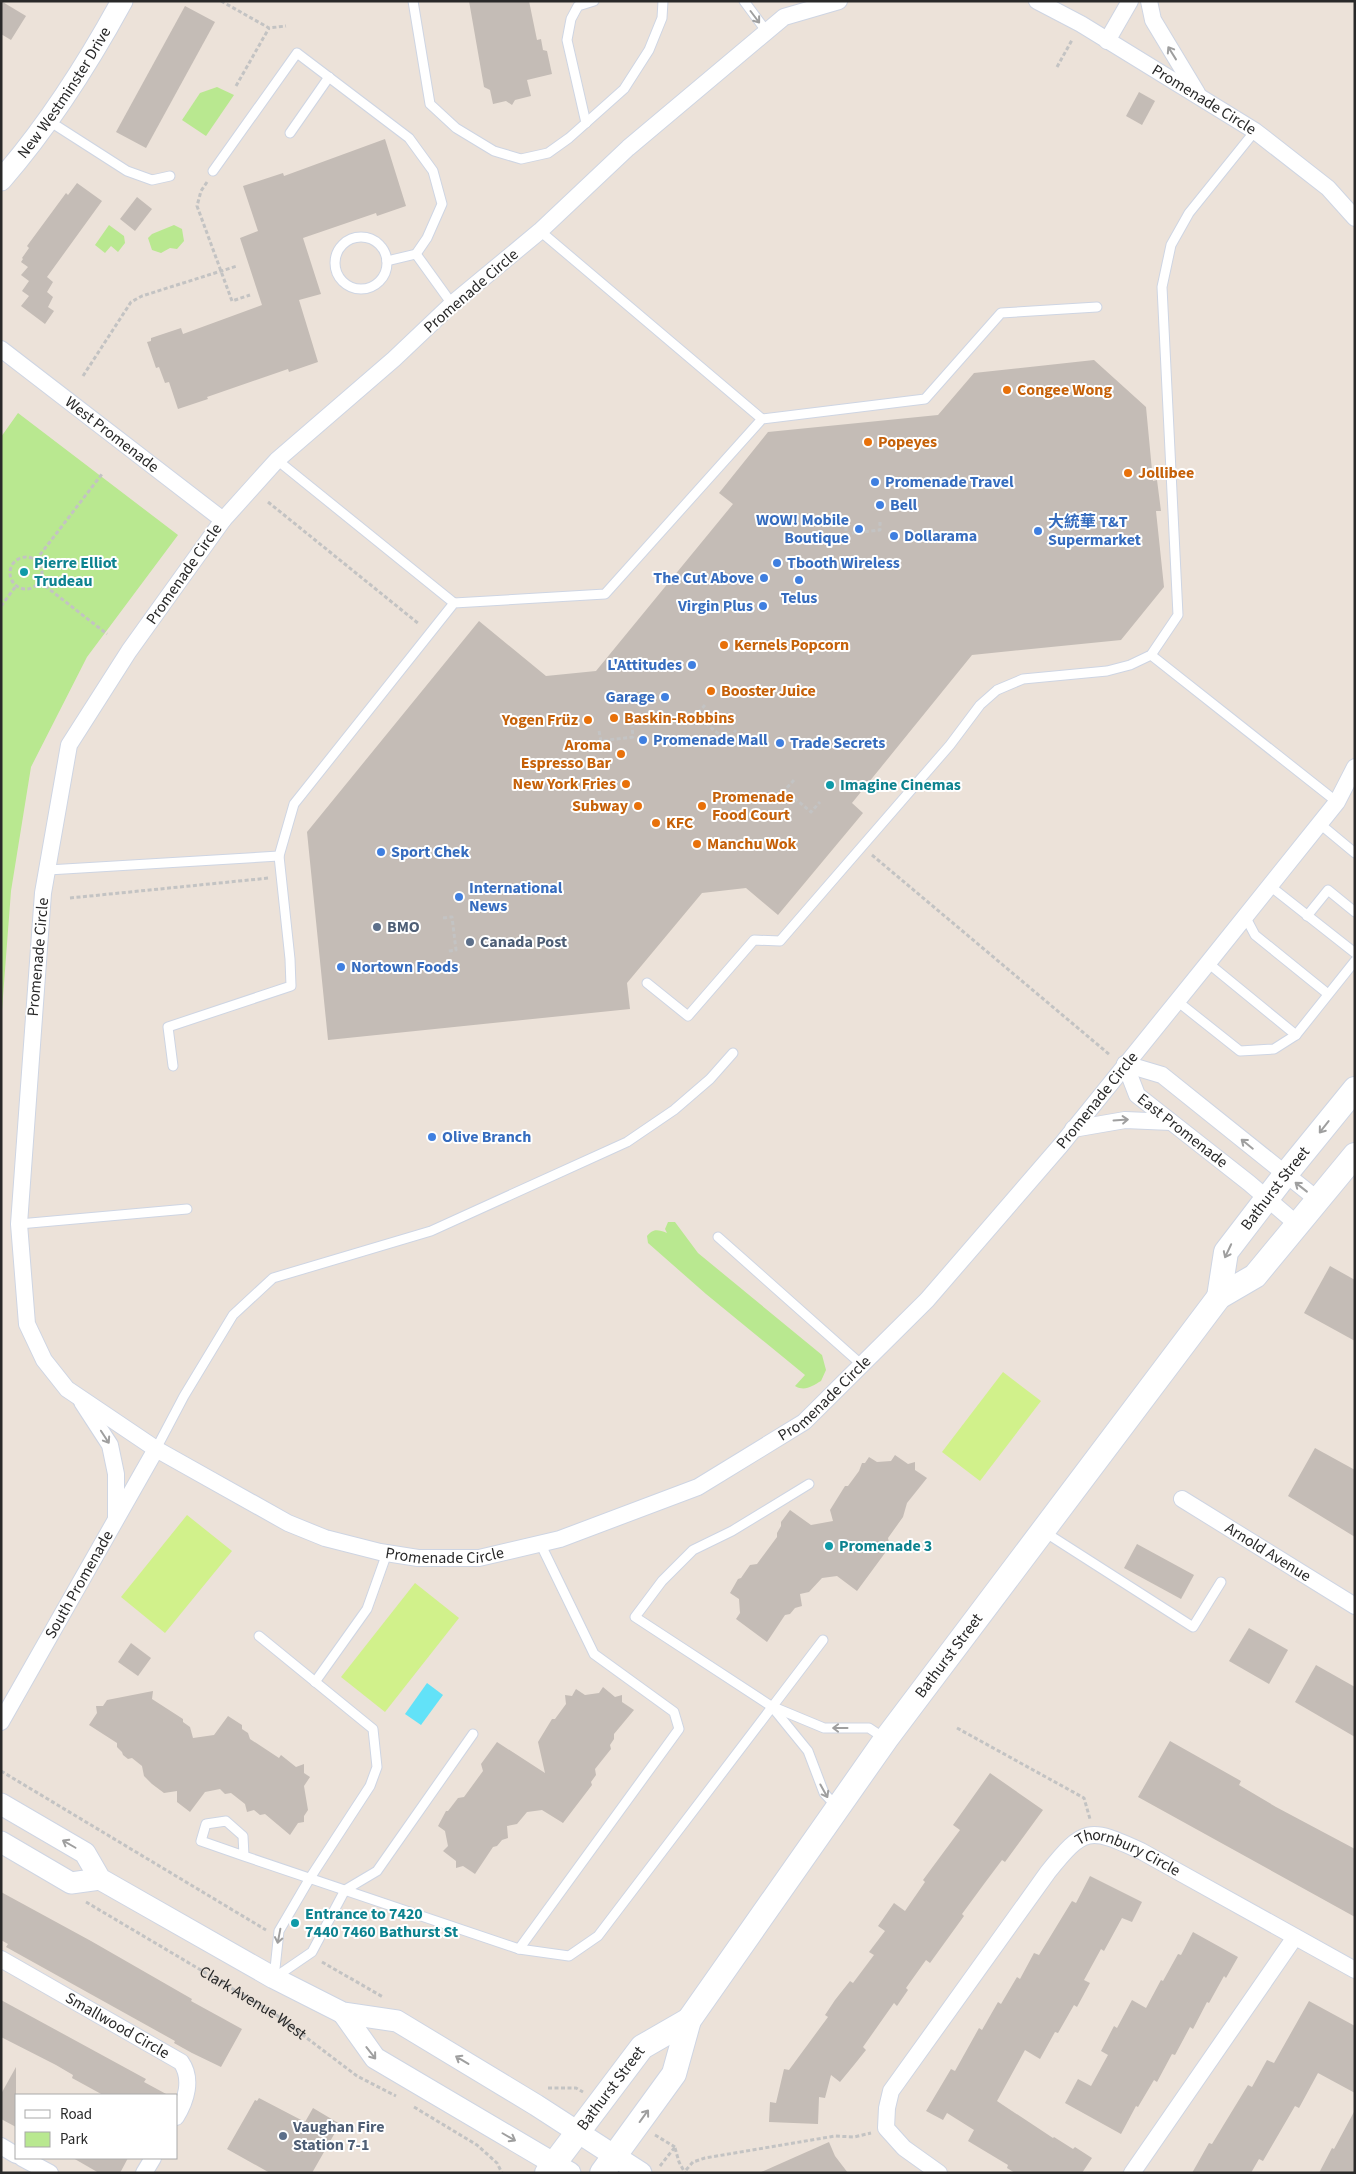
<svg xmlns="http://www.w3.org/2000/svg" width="1356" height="2174" font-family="'Source Sans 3','Noto Sans SC',sans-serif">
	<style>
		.green { fill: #b9e890 }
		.pitch { fill: #d1f18b }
		.water { fill: #62e2f8 }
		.building { fill: #c4bcb6 }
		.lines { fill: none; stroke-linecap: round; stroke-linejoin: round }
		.service-casing { stroke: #ced5e3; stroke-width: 11 }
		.minor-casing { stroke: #ced5e3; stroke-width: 18 }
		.tertiary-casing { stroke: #ced5e3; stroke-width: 23 }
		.secondary-casing { stroke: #ced5e3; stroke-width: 26 }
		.path { stroke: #c3c3c3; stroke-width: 3; stroke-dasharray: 4 2.5; stroke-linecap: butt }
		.service { stroke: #fff; stroke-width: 9 }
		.minor { stroke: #fff; stroke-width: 16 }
		.tertiary { stroke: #fff; stroke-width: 21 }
		.secondary { stroke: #fff; stroke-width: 24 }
		.oneway { stroke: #9f9f9f }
		.food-dot { fill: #e8710a; stroke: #fff; stroke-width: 2 }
		.shop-dot { fill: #3f7fe0; stroke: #fff; stroke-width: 2 }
		.culture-dot { fill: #0f9aa8; stroke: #fff; stroke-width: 2 }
		.service-dot { fill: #5c6f8a; stroke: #fff; stroke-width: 2 }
		.labels { text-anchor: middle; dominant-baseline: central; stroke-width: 4; stroke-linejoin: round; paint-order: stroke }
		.street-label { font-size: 16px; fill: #292929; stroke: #fff }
		.food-label { font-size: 16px; font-weight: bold; fill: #c56008; stroke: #fff; text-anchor: start }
		.shop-label { font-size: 16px; font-weight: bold; fill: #366cbe; stroke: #fff; text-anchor: start }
		.culture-label { font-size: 16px; font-weight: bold; fill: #0d838f; stroke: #fff; text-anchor: start }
		.service-label { font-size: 16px; font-weight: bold; fill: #4e5e75; stroke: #fff; text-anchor: start }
	</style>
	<rect width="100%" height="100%" fill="#ece2d9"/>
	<g class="green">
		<polygon points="217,87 234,95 206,136 182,120 200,93"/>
		<polygon points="109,225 124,236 125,243 118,252 111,246 105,253 95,245"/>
		<polygon points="174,225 182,229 184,241 177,249 170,248 161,253 152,250 148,238 152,234"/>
		<polygon points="18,413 178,535 87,657 31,767 11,891 1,1023 1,437"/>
		<path d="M668,1222h7l23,31 124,102 4,15 -5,11c-9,5 -16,11 -26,5l10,-11 -99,-81 -58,-51 -1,-7c7,-8 11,-6 20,-3l-2,-4z"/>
	</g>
	<g class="pitch">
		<polygon points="1003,1372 1041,1401 980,1481 942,1452"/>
		<polygon points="187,1515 232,1551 165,1633 121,1597"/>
		<polygon points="415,1583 459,1618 385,1712 341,1677"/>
	</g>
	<polygon class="water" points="427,1683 443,1695 421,1725 405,1714"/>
	<g class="building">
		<polygon points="1,1 26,16 11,40 1,34"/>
		<polygon points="469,1 529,1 537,40 541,39 543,50 547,51 552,74 527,80 531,96 515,100 512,105 506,101 493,104 490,90 484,87"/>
		<polygon points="185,6 215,22 146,148 116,132"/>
		<polygon points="1139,92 1155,101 1142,125 1126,116"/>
		<polygon points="385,139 406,206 377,216 376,213 303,238 321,294 299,300 318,362 289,372 288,369 207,397 208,399 178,409 169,382 165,383 159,367 156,368 147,342 151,341 151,338 181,328 183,334 262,305 240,238 258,231 243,186 283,173 284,176"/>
		<polygon points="77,183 102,201 47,277 53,282 47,292 53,297 48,307 54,311 45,324 21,306 29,296 22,291 29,281 21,275 28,267 21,262 23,259 22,258 29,248 27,246 66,193 68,195"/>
		<polygon points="137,197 152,209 135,231 120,219"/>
		<polygon points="1094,360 1146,407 1153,481 1157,480 1161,511 1156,511 1164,587 1121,640 972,655 852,803 863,813 778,915 746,888 702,893 627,983 630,1009 328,1040 307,832 479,621 546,676 596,671 733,504 719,493 768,432 938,415 974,373"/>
		<polygon points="1330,1266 1355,1280 1355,1341 1304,1313"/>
		<polygon points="1315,1448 1355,1470 1355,1537 1288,1496"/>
		<polygon points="895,1455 908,1464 915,1462 915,1470 927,1478 907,1503 903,1517 888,1538 889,1543 884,1550 885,1553 857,1591 837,1576 822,1578 809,1592 800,1594 802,1606 795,1608 790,1614 785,1615 767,1642 736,1619 740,1613 739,1599 730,1593 738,1579 741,1578 750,1565 757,1564 777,1537 777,1533 781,1526 781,1522 790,1510 811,1525 833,1521 830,1510 845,1486 848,1486 859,1471 862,1463 865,1463 869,1457 877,1462 891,1461"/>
		<polygon points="1137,1544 1194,1575 1181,1599 1124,1568"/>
		<polygon points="1249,1628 1288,1650 1269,1684 1229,1661"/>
		<polygon points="131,1643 151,1658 138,1676 118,1662"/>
		<polygon points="1316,1665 1355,1687 1355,1737 1295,1702"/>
		<polygon points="603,1687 615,1697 622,1695 622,1702 634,1710 614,1734 614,1739 610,1745 611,1749 595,1769 596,1775 591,1782 592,1785 563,1823 542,1810 527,1812 517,1824 507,1826 508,1838 502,1840 497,1846 493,1847 475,1874 463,1866 456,1868 456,1861 443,1851 448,1846 445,1831 438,1826 446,1811 448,1811 458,1798 464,1797 483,1771 481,1764 497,1742 545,1773 538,1742 552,1719 555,1719 566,1704 565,1695 572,1696 576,1689 585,1695 599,1693"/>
		<polygon points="153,1691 152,1699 183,1719 183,1722 190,1727 193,1738 214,1735 228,1716 242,1725 242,1729 248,1733 250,1739 279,1758 281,1755 296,1767 304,1764 304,1773 310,1777 304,1786 308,1810 304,1816 304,1822 298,1823 290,1835 265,1814 260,1815 254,1810 247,1812 245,1804 231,1793 225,1794 220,1789 205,1792 190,1812 177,1802 177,1791 164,1793 152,1784 144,1776 142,1766 132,1758 128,1759 123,1755 122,1752 117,1747 117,1743 89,1725 97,1713 96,1706 103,1706 107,1700"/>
		<polygon points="1170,1741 1241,1781 1239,1785 1276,1807 1355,1849 1355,1917 1138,1797"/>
		<polygon points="990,1773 1043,1810 1005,1862 1002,1860 984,1884 962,1914 964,1916 930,1963 926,1960 906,1988 908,1990 897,2006 894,2003 863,2047 866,2050 854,2065 840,2082 831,2075 825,2098 819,2097 818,2124 769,2122 770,2102 776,2103 784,2069 789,2070 828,2017 825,2015 835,2000 850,1981 853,1983 874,1955 869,1952 885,1931 878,1926 894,1903 905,1911 925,1882 923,1880 960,1830 953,1825"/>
		<polygon points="1090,1876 1142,1902 1132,1922 1122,1918 1104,1951 1101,1949 1084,1980 1090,1983 1077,2007 1074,2005 1058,2033 1055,2032 1040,2059 1025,2050 997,2101 1053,2138 1054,2137 1073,2149 1075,2147 1092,2158 1082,2173 1015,2173 1007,2168 1008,2165 968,2141 974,2130 947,2113 943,2120 926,2111 951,2069 955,2071 979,2028 982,2030 998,2002 1001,2004 1017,1977 1020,1979 1034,1953 1039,1955 1072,1901 1076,1903"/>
		<polygon points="1,1892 91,1941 192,1999 191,2001 242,2029 221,2067 192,2053 174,2043 175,2041 6,1947 8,1944 1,1940"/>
		<polygon points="1193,1932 1238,1957 1226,1978 1224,1976 1209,2003 1207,2002 1193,2029 1190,2027 1175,2055 1172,2054 1157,2082 1154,2080 1138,2107 1136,2106 1121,2134 1065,2103 1078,2079 1091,2086 1108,2055 1101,2051 1114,2026 1117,2028 1132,2000 1146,2008 1161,1980 1163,1981 1178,1954 1181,1955"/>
		<polygon points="1,2000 146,2079 144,2082 168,2095 103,2095 72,2078 73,2075 56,2065 1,2037"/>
		<polygon points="1309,2001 1355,2026 1355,2093 1318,2073 1299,2108 1295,2106 1263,2161 1259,2159 1251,2173 1192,2173 1209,2143 1212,2144 1248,2085 1252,2087 1267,2060 1274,2063"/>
		<polygon points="16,2067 16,2127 1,2119 1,2094"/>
		<polygon points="259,2098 305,2122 313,2108 340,2124 312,2173 270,2173 227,2149 255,2100 257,2101"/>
		<polygon points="1355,2110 1355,2173 1319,2173 1332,2148 1334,2149"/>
		<polygon points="829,2142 835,2156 848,2173 759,2173"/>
		<polygon points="73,2158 128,2158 120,2173 99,2173"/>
	</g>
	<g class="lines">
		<defs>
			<g id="service">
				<polyline points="413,1 430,104 456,128 494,151 521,159 548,153 569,138 624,89 649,50 662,18 663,1"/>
				<polyline points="744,1 767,32"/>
				<polyline points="49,121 127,171 152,180 170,176"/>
				<polyline points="586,123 567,40 571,19 578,6 594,1"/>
				<polyline points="290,133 329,77"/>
				<polyline points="213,171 297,53 409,138 433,171 442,204 427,238 416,254 387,261"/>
				<polyline points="540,231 762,419"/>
				<circle cx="361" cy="263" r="26"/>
				<polyline points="416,254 452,304"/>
				<polyline points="277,460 454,603"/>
				<polyline points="1151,655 1337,802"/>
				<polyline points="1320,824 1355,853"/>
				<polyline points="48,870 279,856 294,804 454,603 605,594 762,419 925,399 1001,313 1097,307"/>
				<polyline points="1270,886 1355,953"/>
				<polyline points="1245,916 1255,935 1328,994"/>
				<polyline points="1307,916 1328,890 1355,912"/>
				<polyline points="1208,963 1296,1035"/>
				<polyline points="647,983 688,1016 754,940 780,941 950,745 980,705 997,690 1023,679 1107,671 1130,665 1151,655 1178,615 1162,287 1171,245 1189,213 1255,131"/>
				<polyline points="1177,1001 1240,1051 1274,1049 1296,1035 1355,961"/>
				<polyline points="173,1066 168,1027 291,986 290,959 279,856"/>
				<polyline points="19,1224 187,1209"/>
				<polyline points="718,1237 862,1365"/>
				<polyline points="156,1449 184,1396 233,1315 273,1278 431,1231 627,1142 674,1110 710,1079 733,1053"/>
				<polyline points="809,1484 732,1531 693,1550 662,1581 635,1617 771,1706 824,1728 869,1728 884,1738"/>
				<polyline points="1043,1531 1193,1627 1221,1582"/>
				<polyline points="259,1636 373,1729 377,1767 370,1786 310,1878 279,1931 274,1978"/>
				<polyline points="315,1682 367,1609 387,1553"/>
				<polyline points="773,1708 808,1751 824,1793 837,1807"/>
				<polyline points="244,1856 201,1841 206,1824 226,1821 243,1836 244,1856 519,1949 569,1956 598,1936 823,1640"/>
				<polyline points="519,1949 679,1729 674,1712 594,1654 540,1543"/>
				<polyline points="274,1978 312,1952 345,1890 377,1871 473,1734"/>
			</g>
			<g id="minor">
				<path id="s2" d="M839,1l-55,16 -156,131 -88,83 -88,73 -58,55 -117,101 -54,60 -94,131 -60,94 -26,148 -24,331 8,100 17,36 23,29 89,60 132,74 37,15 55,14 38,6h61l81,-19 138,-52 106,-65 123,-122 134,-155 147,-182 129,-161 18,-35"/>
				<path id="s3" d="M1037,1l44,23 174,107 73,57 27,30"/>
				<polyline points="1149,1 1153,20 1197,93"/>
				<polyline points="1107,41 1130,1"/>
				<path id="s4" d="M1,349l222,171"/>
				<path id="s5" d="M1125,1064l12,31 112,88 49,42"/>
				<polyline points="1125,1064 1162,1075 1318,1200"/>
				<polyline points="1073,1129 1125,1120 1171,1122"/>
				<polyline points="82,1402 110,1445 116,1474 116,1517"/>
				<path id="s6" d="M1182,1499l173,107"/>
				<path id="s7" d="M1,1722l155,-273"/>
				<path id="s8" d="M1,1959l180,103c12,17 5,39 -5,55"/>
				<polyline points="1,2146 16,2155"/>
				<polyline points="22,2158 50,2173"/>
				<polyline points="144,2173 153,2158"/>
				<path id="s9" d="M939,2173l-35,-25 -18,-20 1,-20 4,-17 157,-219c36,-45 41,-45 93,-21l214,119"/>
				<polyline points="1132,2173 1295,1937"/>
			</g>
			<g id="tertiary">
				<path id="s10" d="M1,180c48,-55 86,-115 121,-179"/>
				<polyline points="1,1804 85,1853 100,1879 274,1978 343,2013 397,2021 536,2105 641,2173"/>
				<polyline points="1,1842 71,1883 100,1879"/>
				<polyline points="343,2013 375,2058 570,2173"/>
			</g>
			<g id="secondary">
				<path id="s11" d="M1219,1297l7,-45 59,-77 70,-86"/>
				<path id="s12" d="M547,2173l95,-126 47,-27"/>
				<path id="s13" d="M602,2173l72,-99 15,-54 197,-281 333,-442 36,-21 100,-121"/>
			</g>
		</defs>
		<use href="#service" class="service-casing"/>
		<use href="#minor" class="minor-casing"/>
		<use href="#tertiary" class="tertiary-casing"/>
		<use href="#secondary" class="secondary-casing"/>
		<g class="path">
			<polyline points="221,1 269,28 286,26"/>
			<polyline points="1057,67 1072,40"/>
			<polyline points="236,86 269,28"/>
			<polyline points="207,182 201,191 197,206 232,301 250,295"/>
			<polyline points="83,376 131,302 142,296 237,266"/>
			<polyline points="268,502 419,624"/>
			<polyline points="846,527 846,534 880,530 880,522"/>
			<circle cx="26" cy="573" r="16"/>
			<polyline points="36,560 102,474"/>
			<polyline points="40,582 107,634"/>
			<polyline points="1,606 16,586"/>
			<polyline points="705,705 696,715 727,741 736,730"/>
			<polyline points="599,731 601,741 633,737 632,726"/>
			<polyline points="794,780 785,790 811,812 820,802"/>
			<polyline points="872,855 1110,1055"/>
			<polyline points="70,898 269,878"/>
			<polyline points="443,918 452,917 456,950 448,951"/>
			<polyline points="957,1728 1084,1798 1090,1819"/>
			<polyline points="1,1771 266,1930"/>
			<path id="s1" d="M86,1902l189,112 82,62 39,20"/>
			<polyline points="322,1962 383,1997"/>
			<polyline points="548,2088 576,2088 583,2092"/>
			<polyline points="414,2107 477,2145 497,2163 502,2173"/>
			<polyline points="655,2135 675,2147"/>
			<polyline points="675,2148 679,2162 685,2173"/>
			<polyline points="660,2166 675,2147"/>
			<polyline points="686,2170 693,2162 705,2158 835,2136 854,2137 871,2133"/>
		</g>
		<use href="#service" class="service"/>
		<use href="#minor" class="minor"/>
		<use href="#tertiary" class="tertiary"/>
		<use href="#secondary" class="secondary"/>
	</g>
	<defs><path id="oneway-shaft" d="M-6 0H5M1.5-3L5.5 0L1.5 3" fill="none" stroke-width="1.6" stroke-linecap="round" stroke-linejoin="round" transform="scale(1.25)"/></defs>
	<g class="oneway">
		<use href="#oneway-shaft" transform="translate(755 17) rotate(53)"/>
		<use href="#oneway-shaft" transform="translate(1172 53) rotate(-122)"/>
		<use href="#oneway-shaft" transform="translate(1121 1120) rotate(-4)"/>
		<use href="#oneway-shaft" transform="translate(1324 1127) rotate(128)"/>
		<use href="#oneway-shaft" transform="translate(1247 1144) rotate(-141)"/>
		<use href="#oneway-shaft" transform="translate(1301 1187) rotate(-142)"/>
		<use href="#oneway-shaft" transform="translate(1228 1251) rotate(115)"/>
		<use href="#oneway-shaft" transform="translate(105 1437) rotate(57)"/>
		<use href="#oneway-shaft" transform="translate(840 1728) rotate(180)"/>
		<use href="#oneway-shaft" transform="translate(824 1791) rotate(61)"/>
		<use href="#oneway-shaft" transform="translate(69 1844) rotate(-150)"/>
		<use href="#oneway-shaft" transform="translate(279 1936) rotate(101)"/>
		<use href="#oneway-shaft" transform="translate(371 2053) rotate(52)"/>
		<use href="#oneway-shaft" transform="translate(462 2060) rotate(-149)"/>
		<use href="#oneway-shaft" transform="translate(644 2116) rotate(-54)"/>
		<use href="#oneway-shaft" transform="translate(509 2137) rotate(30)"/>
	</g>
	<g class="food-dot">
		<circle cx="1007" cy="390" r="5"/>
		<circle cx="868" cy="442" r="5"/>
		<circle cx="1128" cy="473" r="5"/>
		<circle cx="724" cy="645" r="5"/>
		<circle cx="711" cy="691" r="5"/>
		<circle cx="614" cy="718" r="5"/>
		<circle cx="588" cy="720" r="5"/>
		<circle cx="621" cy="754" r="5"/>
		<circle cx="626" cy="784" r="5"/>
		<circle cx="638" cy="806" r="5"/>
		<circle cx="702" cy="806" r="5"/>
		<circle cx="656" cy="823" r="5"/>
		<circle cx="697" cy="844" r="5"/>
	</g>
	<g class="shop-dot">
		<circle cx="875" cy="482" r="5"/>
		<circle cx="880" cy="505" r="5"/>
		<circle cx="859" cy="529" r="5"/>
		<circle cx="1038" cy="531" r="5"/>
		<circle cx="894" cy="536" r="5"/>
		<circle cx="777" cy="563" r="5"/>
		<circle cx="764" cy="578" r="5"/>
		<circle cx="799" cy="580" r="5"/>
		<circle cx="763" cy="606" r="5"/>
		<circle cx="692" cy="665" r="5"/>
		<circle cx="665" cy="697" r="5"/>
		<circle cx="643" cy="740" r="5"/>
		<circle cx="780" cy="743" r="5"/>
		<circle cx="381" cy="852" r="5"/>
		<circle cx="459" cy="897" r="5"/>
		<circle cx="341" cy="967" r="5"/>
		<circle cx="432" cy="1137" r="5"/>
	</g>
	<g class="culture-dot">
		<circle cx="24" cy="572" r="5"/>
		<circle cx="830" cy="785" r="5"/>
		<circle cx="829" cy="1546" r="5"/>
		<circle cx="295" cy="1923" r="5"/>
	</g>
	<g class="service-dot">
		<circle cx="377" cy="927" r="5"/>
		<circle cx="470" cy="942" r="5"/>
		<circle cx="283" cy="2136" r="5"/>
	</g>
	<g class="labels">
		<g class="street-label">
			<text stroke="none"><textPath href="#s10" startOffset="108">New Westminster Drive</textPath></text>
			<text stroke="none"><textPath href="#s3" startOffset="194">Promenade Circle</textPath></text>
			<text transform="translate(471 291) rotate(-41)">Promenade Circle</text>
			<text stroke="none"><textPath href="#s4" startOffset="140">West Promenade</textPath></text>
			<text transform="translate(184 574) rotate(-55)">Promenade Circle</text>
			<text transform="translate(38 957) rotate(-85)">Promenade Circle</text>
			<text stroke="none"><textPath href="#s2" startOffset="2989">Promenade Circle</textPath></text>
			<text stroke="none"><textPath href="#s5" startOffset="91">East Promenade</textPath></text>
			<text stroke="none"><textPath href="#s11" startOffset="126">Bathurst Street</textPath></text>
			<text stroke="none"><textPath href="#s2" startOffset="2584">Promenade Circle</textPath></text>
			<text stroke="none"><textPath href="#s2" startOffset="2164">Promenade Circle</textPath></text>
			<text stroke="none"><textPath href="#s6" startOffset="101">Arnold Avenue</textPath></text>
			<text stroke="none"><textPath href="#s7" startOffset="158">South Promenade</textPath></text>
			<text stroke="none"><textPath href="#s13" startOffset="626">Bathurst Street</textPath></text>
			<text stroke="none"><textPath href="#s9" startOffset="475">Thornbury Circle</textPath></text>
			<text stroke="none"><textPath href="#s1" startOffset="195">Clark Avenue West</textPath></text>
			<text stroke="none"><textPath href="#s8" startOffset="134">Smallwood Circle</textPath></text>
			<text stroke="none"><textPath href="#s12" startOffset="106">Bathurst Street</textPath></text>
		</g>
		<g class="food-label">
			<text x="1017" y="390">Congee Wong</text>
			<text x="878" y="442">Popeyes</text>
			<text x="1138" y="473">Jollibee</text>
			<text x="734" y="645">Kernels Popcorn</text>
			<text x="721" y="691">Booster Juice</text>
			<text x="624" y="718">Baskin-Robbins</text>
			<text x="578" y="720" text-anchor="end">Yogen Früz</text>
			<text x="611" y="745" text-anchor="end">Aroma<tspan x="611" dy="18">Espresso Bar</tspan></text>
			<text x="616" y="784" text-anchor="end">New York Fries</text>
			<text x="712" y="797">Promenade<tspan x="712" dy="18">Food Court</tspan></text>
			<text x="628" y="806" text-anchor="end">Subway</text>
			<text x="666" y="823">KFC</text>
			<text x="707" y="844">Manchu Wok</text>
		</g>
		<g class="shop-label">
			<text x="885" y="482">Promenade Travel</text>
			<text x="890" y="505">Bell</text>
			<text x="849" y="520" text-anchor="end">WOW! Mobile<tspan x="849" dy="18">Boutique</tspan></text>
			<text x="1048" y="522">大統華 T&amp;T<tspan x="1048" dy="18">Supermarket</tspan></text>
			<text x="904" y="536">Dollarama</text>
			<text x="787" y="563">Tbooth Wireless</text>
			<text x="754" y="578" text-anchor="end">The Cut Above</text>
			<text x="799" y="598" text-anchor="middle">Telus</text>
			<text x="753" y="606" text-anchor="end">Virgin Plus</text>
			<text x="682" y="665" text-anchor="end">L'Attitudes</text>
			<text x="655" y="697" text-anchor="end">Garage</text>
			<text x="653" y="740">Promenade Mall</text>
			<text x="790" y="743">Trade Secrets</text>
			<text x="391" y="852">Sport Chek</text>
			<text x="469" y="888">International<tspan x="469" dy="18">News</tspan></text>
			<text x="351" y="967">Nortown Foods</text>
			<text x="442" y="1137">Olive Branch</text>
		</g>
		<g class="culture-label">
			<text x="34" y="563">Pierre Elliot<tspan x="34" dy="18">Trudeau</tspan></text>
			<text x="840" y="785">Imagine Cinemas</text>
			<text x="839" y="1546">Promenade 3</text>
			<text x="305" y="1914">Entrance to 7420<tspan x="305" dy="18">7440 7460 Bathurst St</tspan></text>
		</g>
		<g class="service-label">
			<text x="387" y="927">BMO</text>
			<text x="480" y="942">Canada Post</text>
			<text x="293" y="2127">Vaughan Fire<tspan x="293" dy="18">Station 7-1</tspan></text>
		</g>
	</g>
	<rect width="1356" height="2174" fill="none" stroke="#292929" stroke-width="5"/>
	<rect x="15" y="2094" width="162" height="65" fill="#ffffff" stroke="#a9a9a9"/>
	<rect x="25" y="2110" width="25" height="8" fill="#ffffff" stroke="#a9a9a9"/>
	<text x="60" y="2119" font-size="15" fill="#292929">Road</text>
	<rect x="25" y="2132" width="25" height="15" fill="#b9e890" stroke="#a9a9a9"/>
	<text x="60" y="2144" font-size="15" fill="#292929">Park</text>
</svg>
